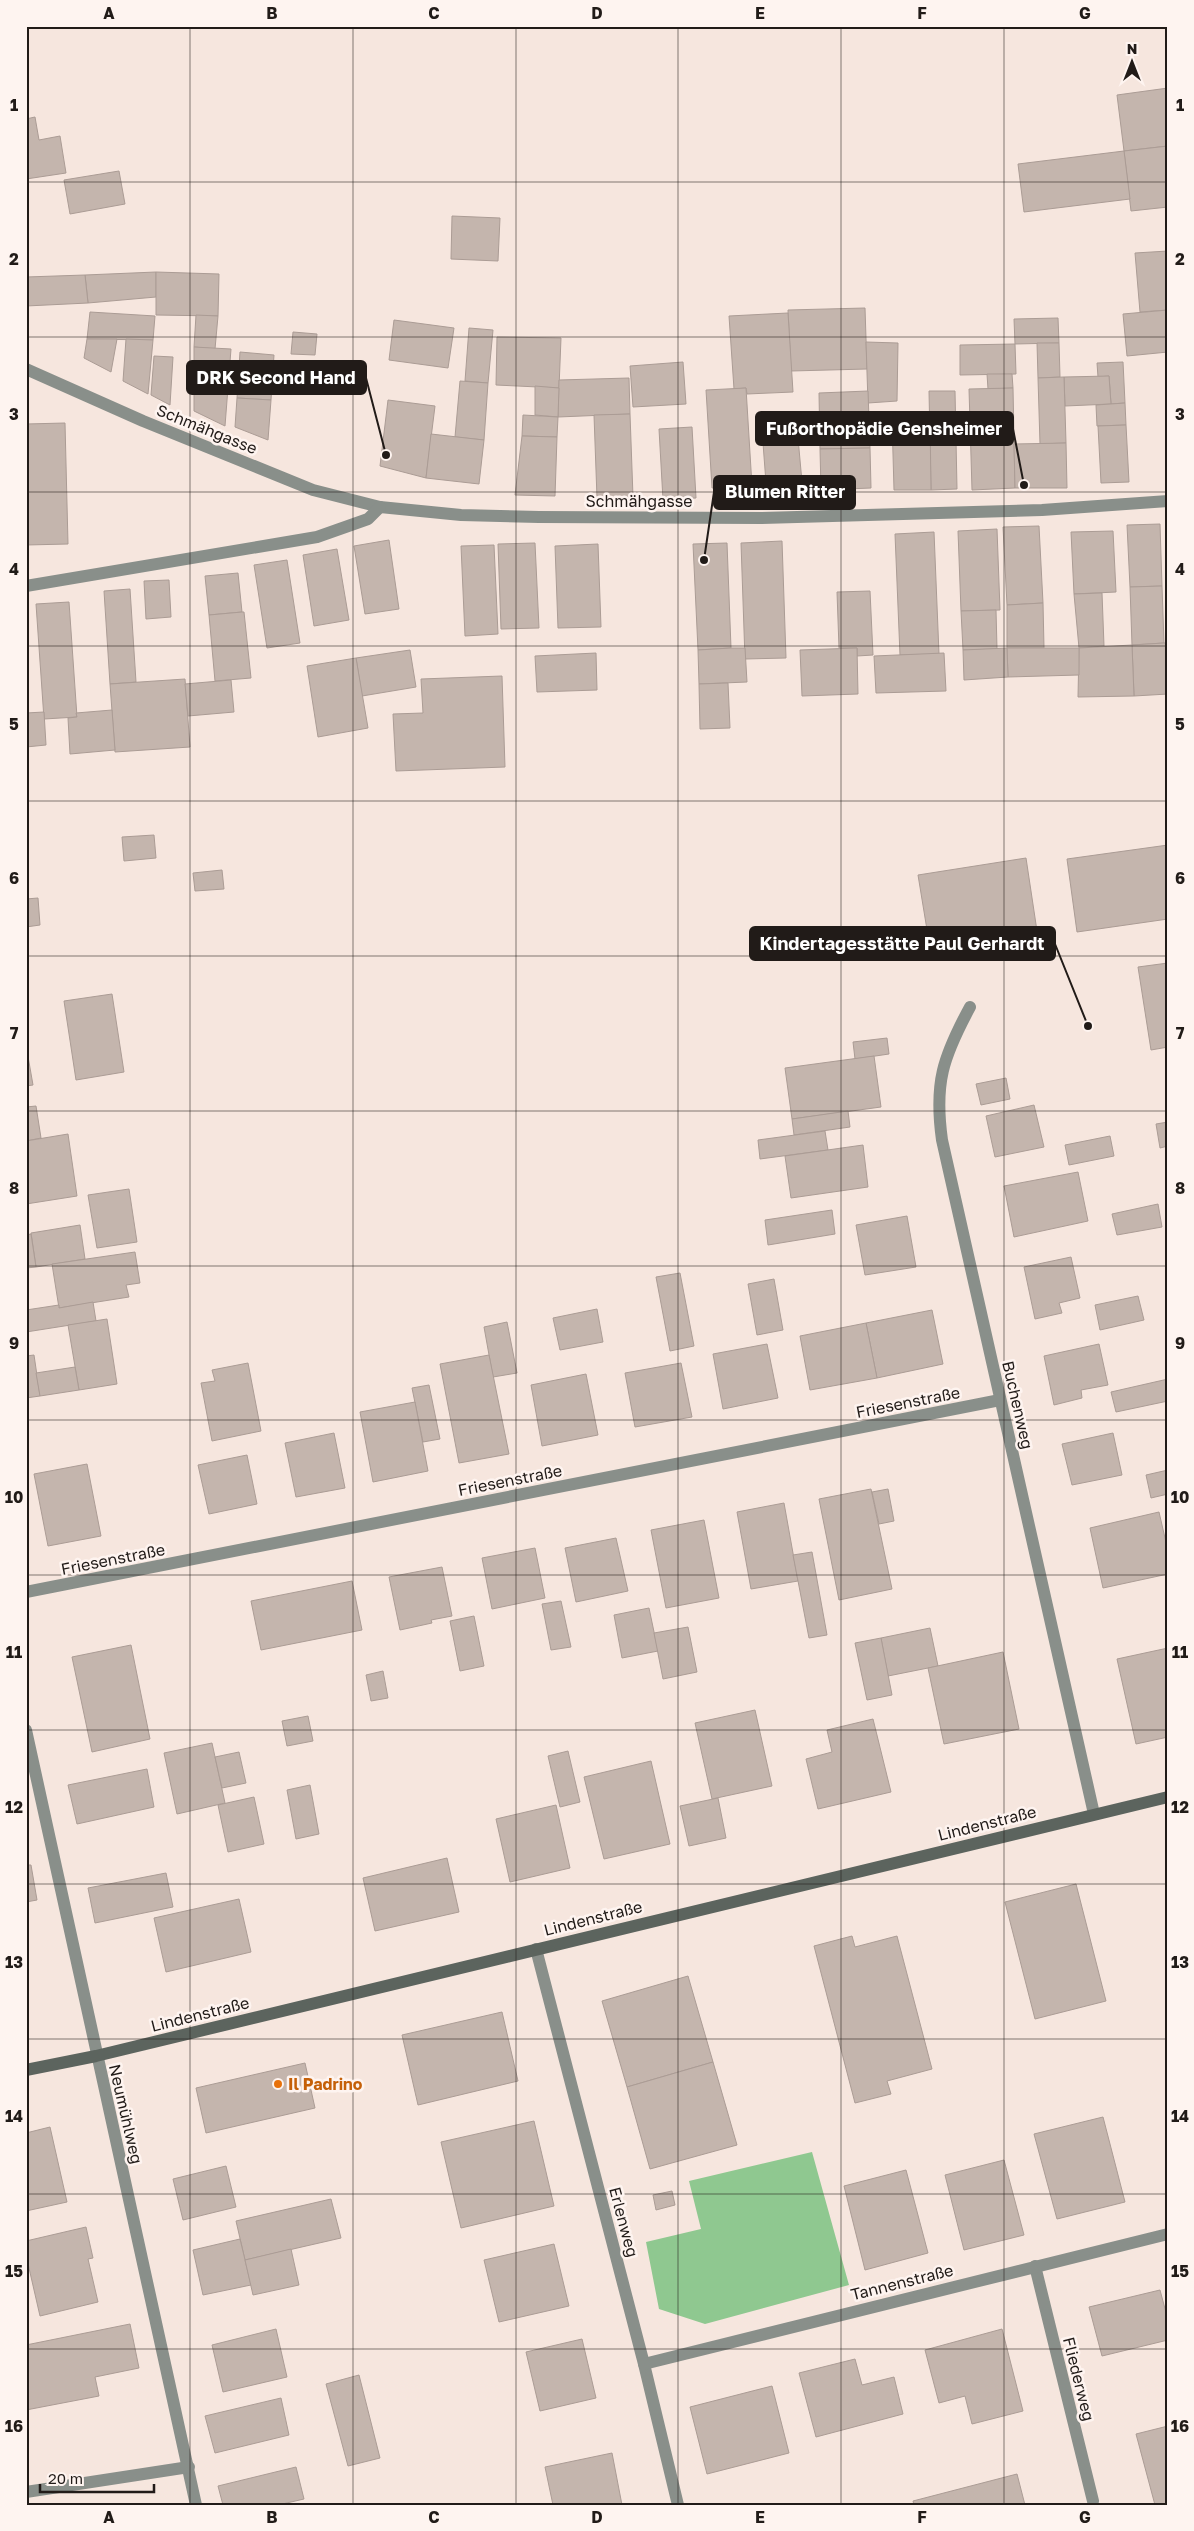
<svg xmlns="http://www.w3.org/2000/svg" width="1194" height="2531" font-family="'Golos Text',sans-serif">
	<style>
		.green { fill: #8fc890 }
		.building { fill: #c4b5ad; stroke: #ab9c95 }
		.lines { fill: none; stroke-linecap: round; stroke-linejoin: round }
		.minor { stroke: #898f8a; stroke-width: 12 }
		.secondary { stroke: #5c645e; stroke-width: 12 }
		.grid { fill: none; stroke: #211b18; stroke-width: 1; stroke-opacity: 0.55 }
		.food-dot { fill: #e8710a; stroke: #fef4f0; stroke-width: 2 }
		.labels { text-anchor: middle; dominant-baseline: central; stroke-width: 5; stroke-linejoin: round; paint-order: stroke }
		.street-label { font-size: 16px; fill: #211b18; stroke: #fef4f0 }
		.food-label { font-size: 16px; font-weight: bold; fill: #c56008; stroke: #fef4f0; text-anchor: start }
		.leader { fill: none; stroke: #211b18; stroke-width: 2 }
		.callout-dot { fill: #211b18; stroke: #fef4f0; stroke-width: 2 }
		.callout { fill: #211b18; stroke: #211b18; stroke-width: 2 }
		.callout-label { font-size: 18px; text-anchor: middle; font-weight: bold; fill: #fff }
		.neatline { fill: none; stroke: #211b18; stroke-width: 2 }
		.grid-label { font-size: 16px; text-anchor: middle; font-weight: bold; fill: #211b18 }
	</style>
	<rect width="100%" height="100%" fill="#f6e6de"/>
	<polygon class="green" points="812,2152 849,2285 705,2324 659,2309 646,2242 701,2229 689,2181"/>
	<g class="building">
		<polygon points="1168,88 1168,146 1124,151 1117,95"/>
		<polygon points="35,117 39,140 60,136 66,173 26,179 26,119"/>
		<polygon points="1168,146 1168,207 1131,211 1124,151"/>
		<polygon points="1124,151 1130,199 1024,212 1018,164"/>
		<polygon points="119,171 125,204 70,214 64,180"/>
		<polygon points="452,216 500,218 498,261 451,259"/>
		<polygon points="1168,251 1168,310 1140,312 1135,253"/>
		<polygon points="156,272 156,297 88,303 85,275"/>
		<polygon points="156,272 219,274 218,316 156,315"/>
		<polygon points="85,275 88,303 26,306 26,277"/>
		<polygon points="865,308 867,369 791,371 788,310"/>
		<polygon points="1168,310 1168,352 1127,356 1123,314"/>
		<polygon points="90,312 155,316 153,340 87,339"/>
		<polygon points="788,313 793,392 747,394 746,388 734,389 729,316"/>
		<polygon points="196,315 218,316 215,349 194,347"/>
		<polygon points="1058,318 1059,343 1015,344 1014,319"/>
		<polygon points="394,320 454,328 448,368 389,360"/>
		<polygon points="469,328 493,330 488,383 465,381"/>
		<polygon points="293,332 317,334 315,355 291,354"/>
		<polygon points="497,337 561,338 559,388 496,385"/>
		<polygon points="87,339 117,339 111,372 84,358"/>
		<polygon points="126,339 153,340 148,394 123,381"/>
		<polygon points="866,342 898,343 897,401 868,403"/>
		<polygon points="1037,343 1059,343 1060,377 1038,378"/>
		<polygon points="1015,344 1016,374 960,375 960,345"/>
		<polygon points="194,347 231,349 225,426 194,411"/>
		<polygon points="240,352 274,355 271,400 237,398"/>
		<polygon points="154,356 173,357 170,405 151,395"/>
		<polygon points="683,362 686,404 633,407 630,366"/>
		<polygon points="1123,362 1125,403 1111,404 1109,376 1098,377 1097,363"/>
		<polygon points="987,374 1012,374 1013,388 988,389"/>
		<polygon points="1109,376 1111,404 1065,406 1064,377"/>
		<polygon points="1064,377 1066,443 1040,444 1038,378"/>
		<polygon points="629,378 630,414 558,417 559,380"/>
		<polygon points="460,381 488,383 484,440 455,437"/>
		<polygon points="535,386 559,388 558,417 535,415"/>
		<polygon points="746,388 752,486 712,488 706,390"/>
		<polygon points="1013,388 1015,488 972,490 969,389"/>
		<polygon points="868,391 870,448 820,449 819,393"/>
		<polygon points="929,391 955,391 957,489 931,490"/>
		<polygon points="237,398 271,400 268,440 235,427"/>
		<polygon points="388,400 435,406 426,478 380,466"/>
		<polygon points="1125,403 1126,425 1097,426 1096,405"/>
		<polygon points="630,414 633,497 597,498 594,415"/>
		<polygon points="523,415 558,417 557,437 522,436"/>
		<polygon points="930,418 931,490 894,490 892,419"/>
		<polygon points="65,423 68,544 26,545 26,424"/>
		<polygon points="1126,425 1129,482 1101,483 1098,426"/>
		<polygon points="692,427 696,498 663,500 659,429"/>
		<polygon points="797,427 803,493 767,496 762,430"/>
		<polygon points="431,434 484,440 479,484 426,478"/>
		<polygon points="522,436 557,437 555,496 515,495"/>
		<polygon points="1066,443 1067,488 1015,488 1014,444"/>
		<polygon points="870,448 871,488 821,490 820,449"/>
		<polygon points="1160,524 1162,586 1130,587 1127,525"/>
		<polygon points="1039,526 1043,603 1007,605 1003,527"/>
		<polygon points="997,529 1000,610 961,611 958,531"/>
		<polygon points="1113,531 1116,592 1074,594 1071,532"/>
		<polygon points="934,532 939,654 900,655 895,534"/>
		<polygon points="389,540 399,609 365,614 354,546"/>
		<polygon points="782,541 786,658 745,659 741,543"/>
		<polygon points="535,543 539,628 501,629 498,544"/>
		<polygon points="727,543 731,648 698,650 693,544"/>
		<polygon points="598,544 601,627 558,628 555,546"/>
		<polygon points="494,545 498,634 465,636 461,546"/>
		<polygon points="337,549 349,620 314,626 303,555"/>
		<polygon points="287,560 300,643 267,648 254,565"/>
		<polygon points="238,573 242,612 209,615 205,576"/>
		<polygon points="169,580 171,617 146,619 144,581"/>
		<polygon points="1162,586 1164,643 1132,645 1130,587"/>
		<polygon points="130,589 136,682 110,684 104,591"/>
		<polygon points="870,591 873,655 857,656 857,648 839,648 837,592"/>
		<polygon points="1102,593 1104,646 1079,648 1074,594"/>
		<polygon points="69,602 77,717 44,719 36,604"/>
		<polygon points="1043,603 1044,648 1007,648 1007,605"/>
		<polygon points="996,610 997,649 963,650 961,611"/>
		<polygon points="242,612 244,612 251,678 215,681 209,615"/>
		<polygon points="1164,643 1168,643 1168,694 1134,696 1132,645"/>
		<polygon points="1132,645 1134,696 1078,697 1079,648"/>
		<polygon points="731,648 745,648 747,682 699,684 698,650"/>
		<polygon points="857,648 858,694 802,696 800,650"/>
		<polygon points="1007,648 1079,648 1079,675 1008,677"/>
		<polygon points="1007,648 1008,677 964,680 963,650"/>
		<polygon points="410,650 416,687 362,696 356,658"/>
		<polygon points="596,653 597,690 537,692 535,656"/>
		<polygon points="944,653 946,691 876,693 874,656"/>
		<polygon points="356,658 368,728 318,737 307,666"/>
		<polygon points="502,676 505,767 396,771 393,714 423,713 421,679"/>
		<polygon points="185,679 190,747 115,752 110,684"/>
		<polygon points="231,680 234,712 188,716 185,684"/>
		<polygon points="728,683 730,728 700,729 699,684"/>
		<polygon points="112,710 115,750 70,754 68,718 77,717 76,713"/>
		<polygon points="44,712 46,745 26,747 26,713"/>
		<polygon points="154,835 156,858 124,861 122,837"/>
		<polygon points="1168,845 1168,919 1077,932 1067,859"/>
		<polygon points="1026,858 1037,931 930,948 918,875"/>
		<polygon points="222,870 224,889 195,891 193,873"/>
		<polygon points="38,898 40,925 26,927 26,899"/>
		<polygon points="1168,963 1168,1047 1151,1050 1138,967"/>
		<polygon points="112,994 124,1072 76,1080 64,1001"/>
		<polygon points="887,1038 889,1054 855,1059 853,1042"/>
		<polygon points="26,1045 33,1085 26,1086"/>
		<polygon points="874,1056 881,1107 792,1119 785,1068"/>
		<polygon points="1006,1078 1010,1099 981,1105 976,1084"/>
		<polygon points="1034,1105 1044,1147 995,1157 986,1116"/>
		<polygon points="36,1106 41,1138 26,1141 26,1107"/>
		<polygon points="848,1111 850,1127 794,1135 792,1119"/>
		<polygon points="1168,1122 1168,1146 1160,1148 1156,1124"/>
		<polygon points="825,1131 828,1150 760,1159 758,1140"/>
		<polygon points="68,1134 77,1196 26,1204 26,1141"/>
		<polygon points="1110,1136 1114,1156 1069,1165 1065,1145"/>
		<polygon points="863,1145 868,1187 791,1198 785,1156"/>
		<polygon points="1078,1172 1088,1221 1014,1237 1004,1186"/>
		<polygon points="129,1189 137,1242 97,1248 88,1195"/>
		<polygon points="1158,1204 1162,1227 1117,1235 1112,1214"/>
		<polygon points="832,1210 835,1234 768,1245 765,1220"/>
		<polygon points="907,1216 916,1267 865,1275 856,1225"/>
		<polygon points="80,1225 85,1259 36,1267 31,1233"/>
		<polygon points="31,1234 36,1267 26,1268 26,1235"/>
		<polygon points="135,1252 140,1283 126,1285 129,1297 59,1308 52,1264"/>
		<polygon points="1071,1257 1080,1298 1059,1303 1062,1313 1035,1319 1024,1267"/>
		<polygon points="680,1273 694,1346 670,1351 656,1277"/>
		<polygon points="774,1279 783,1330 757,1335 748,1284"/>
		<polygon points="1138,1296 1144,1320 1100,1330 1095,1305"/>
		<polygon points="93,1302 96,1321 26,1332 26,1310 59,1305 59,1308"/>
		<polygon points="597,1309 603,1342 560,1350 553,1318"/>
		<polygon points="932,1310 943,1364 877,1378 866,1323"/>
		<polygon points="107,1319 117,1384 79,1390 68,1325"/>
		<polygon points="507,1322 517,1373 493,1377 484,1327"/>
		<polygon points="866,1323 877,1378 810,1390 800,1336"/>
		<polygon points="767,1344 778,1398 723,1409 713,1354"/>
		<polygon points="1099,1344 1108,1385 1081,1390 1082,1398 1054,1405 1044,1356"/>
		<polygon points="34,1355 40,1396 26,1398 26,1356"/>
		<polygon points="489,1355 509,1454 459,1463 440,1364"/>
		<polygon points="248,1363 261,1431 212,1441 201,1383 215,1381 212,1370"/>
		<polygon points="681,1363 692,1417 635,1427 625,1373"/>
		<polygon points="75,1367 79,1390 40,1396 36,1373"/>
		<polygon points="586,1374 598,1435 542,1446 531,1385"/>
		<polygon points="1168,1379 1168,1401 1116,1412 1111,1392"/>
		<polygon points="429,1385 440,1439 423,1442 412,1388"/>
		<polygon points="415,1402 428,1471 373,1482 360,1412"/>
		<polygon points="334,1433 345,1488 296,1497 285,1443"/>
		<polygon points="1113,1433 1122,1475 1072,1485 1062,1444"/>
		<polygon points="247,1455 257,1504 209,1514 198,1465"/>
		<polygon points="87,1464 101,1536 48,1546 34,1474"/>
		<polygon points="1168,1470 1168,1494 1151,1498 1146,1475"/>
		<polygon points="871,1489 892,1589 839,1600 819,1499"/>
		<polygon points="888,1489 894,1521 879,1524 872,1492"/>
		<polygon points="784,1503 798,1581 751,1589 737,1512"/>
		<polygon points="1159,1512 1168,1551 1168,1574 1103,1588 1090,1528"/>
		<polygon points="704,1520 719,1598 666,1608 651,1530"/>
		<polygon points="616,1538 628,1591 576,1602 565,1548"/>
		<polygon points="535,1548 545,1598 492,1609 482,1558"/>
		<polygon points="812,1552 827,1635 809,1638 793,1555"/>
		<polygon points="442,1567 452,1616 431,1620 432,1623 400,1630 389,1577"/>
		<polygon points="352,1581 362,1630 261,1650 251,1601"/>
		<polygon points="561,1601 571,1647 551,1650 542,1604"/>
		<polygon points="649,1608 658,1651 622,1658 614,1615"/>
		<polygon points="474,1616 484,1666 460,1671 450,1621"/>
		<polygon points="688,1627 697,1672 663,1679 654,1633"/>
		<polygon points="930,1628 938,1666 888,1676 881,1638"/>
		<polygon points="881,1638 892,1695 867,1700 855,1643"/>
		<polygon points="131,1645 150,1739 92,1752 72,1657"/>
		<polygon points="1168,1648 1168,1737 1136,1744 1117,1659"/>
		<polygon points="1003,1652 1019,1729 944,1744 928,1668"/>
		<polygon points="383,1671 388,1698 371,1701 366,1675"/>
		<polygon points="755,1710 772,1786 712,1799 695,1723"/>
		<polygon points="308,1716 313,1741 287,1746 282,1721"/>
		<polygon points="873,1719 891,1792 818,1809 806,1759 832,1752 827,1730"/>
		<polygon points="212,1743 225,1803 177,1814 164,1753"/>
		<polygon points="568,1751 580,1802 560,1807 548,1756"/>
		<polygon points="239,1752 246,1783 222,1788 215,1757"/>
		<polygon points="651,1761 670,1844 604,1859 584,1777"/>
		<polygon points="147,1769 154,1807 77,1824 68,1785"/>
		<polygon points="310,1785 319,1834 296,1839 287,1790"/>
		<polygon points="254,1797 264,1844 228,1852 218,1805"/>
		<polygon points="718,1798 726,1838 689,1846 680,1806"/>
		<polygon points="556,1805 570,1868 510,1882 496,1819"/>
		<polygon points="447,1858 459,1912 375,1931 363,1878"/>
		<polygon points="26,1865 31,1865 37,1900 26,1902"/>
		<polygon points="166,1873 173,1907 95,1923 88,1888"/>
		<polygon points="1076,1884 1106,2001 1035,2019 1005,1902"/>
		<polygon points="239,1899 251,1952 166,1972 154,1918"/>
		<polygon points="852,1936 855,1947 897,1936 932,2069 887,2081 891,2094 855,2103 814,1946"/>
		<polygon points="688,1976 713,2062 627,2087 602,2001"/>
		<polygon points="502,2012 518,2081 418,2105 402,2035"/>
		<polygon points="713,2062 737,2145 650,2169 627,2087"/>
		<polygon points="305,2063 315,2108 206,2133 196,2088"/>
		<polygon points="1103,2117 1125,2202 1057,2219 1034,2134"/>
		<polygon points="534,2121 554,2206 461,2228 441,2142"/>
		<polygon points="50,2127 67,2202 26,2211 26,2133"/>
		<polygon points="1004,2160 1024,2235 964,2250 945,2175"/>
		<polygon points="226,2166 236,2207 183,2220 173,2179"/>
		<polygon points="906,2170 928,2253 865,2270 844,2186"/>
		<polygon points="672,2191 675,2205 656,2210 653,2195"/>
		<polygon points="331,2199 341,2238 245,2260 236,2221"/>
		<polygon points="86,2227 93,2258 88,2259 98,2302 40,2316 26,2255 26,2241"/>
		<polygon points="240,2239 251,2285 203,2295 193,2250"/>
		<polygon points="554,2244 569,2306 499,2322 484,2260"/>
		<polygon points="291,2249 299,2285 253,2295 245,2260"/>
		<polygon points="1160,2290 1168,2320 1168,2340 1102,2356 1089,2307"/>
		<polygon points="130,2324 139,2368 95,2377 99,2396 26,2410 26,2345"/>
		<polygon points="276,2329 287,2377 223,2392 212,2345"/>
		<polygon points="1002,2329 1023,2411 972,2424 965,2396 939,2403 925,2350"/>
		<polygon points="582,2339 596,2398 540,2411 526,2352"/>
		<polygon points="855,2359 862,2385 894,2377 903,2414 816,2437 799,2373"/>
		<polygon points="359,2375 380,2458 348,2466 326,2384"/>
		<polygon points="772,2386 789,2453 707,2474 690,2407"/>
		<polygon points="281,2398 289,2435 215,2453 205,2416"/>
		<polygon points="1168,2426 1168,2505 1155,2505 1136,2434"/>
		<polygon points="612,2453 622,2505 553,2505 545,2467"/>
		<polygon points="296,2467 304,2499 278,2505 223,2505 218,2486"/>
		<polygon points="1017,2474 1025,2505 914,2505 913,2501"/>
	</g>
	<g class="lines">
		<g class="minor">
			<polyline points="26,369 143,421 313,490 380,507 461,515 539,517 760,518 1042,510 1168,501"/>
			<polyline points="26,586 317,537 368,519 380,507"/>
			<path d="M970,1007c-27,50 -36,76 -28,133l152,674"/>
			<polyline points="26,1592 1000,1400"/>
			<polyline points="26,1730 196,2505"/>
			<polyline points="536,1949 644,2364 678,2505"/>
			<polyline points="1035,2266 1093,2501"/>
			<polyline points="644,2364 1168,2234"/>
			<polyline points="26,2492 189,2467"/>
		</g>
		<polyline class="secondary" points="26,2070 96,2056 1168,1797"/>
	</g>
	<path class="grid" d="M190,26v2479M353,26v2479M516,26v2479M678,26v2479M841,26v2479M1004,26v2479M26,182h1142M26,337h1142M26,492h1142M26,646h1142M26,801h1142M26,956h1142M26,1111h1142M26,1266h1142M26,1420h1142M26,1575h1142M26,1730h1142M26,1884h1142M26,2039h1142M26,2194h1142M26,2349h1142"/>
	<circle class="food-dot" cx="278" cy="2084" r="5"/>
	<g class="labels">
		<g class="street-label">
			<text transform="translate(207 429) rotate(22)">Schmähgasse</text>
			<text x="639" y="501">Schmähgasse</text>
			<text transform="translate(908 1402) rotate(-11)">Friesenstraße</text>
			<text transform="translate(1018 1405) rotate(77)">Buchenweg</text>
			<text transform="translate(510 1480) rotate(-11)">Friesenstraße</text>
			<text transform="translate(113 1559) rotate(-11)">Friesenstraße</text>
			<text transform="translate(987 1823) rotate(-14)">Lindenstraße</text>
			<text transform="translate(593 1918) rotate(-14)">Lindenstraße</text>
			<text transform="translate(200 2014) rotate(-14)">Lindenstraße</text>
			<text transform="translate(126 2114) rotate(77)">Neumühlweg</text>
			<text transform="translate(624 2222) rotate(75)">Erlenweg</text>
			<text transform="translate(902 2282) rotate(-14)">Tannenstraße</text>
			<text transform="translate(1079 2379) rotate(76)">Fliederweg</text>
		</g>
		<g class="food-label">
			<text x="288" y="2084">Il Padrino</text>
		</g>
	</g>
	<path class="leader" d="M386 455L366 378M1024 485L1013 429M704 560L714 492M1088 1026L1055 944"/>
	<g class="callout-dot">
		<circle cx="386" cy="455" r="5"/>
		<circle cx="1024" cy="485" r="5"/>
		<circle cx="704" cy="560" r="5"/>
		<circle cx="1088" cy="1026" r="5"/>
	</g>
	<g class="callout">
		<rect x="187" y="361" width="179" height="33" rx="5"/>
		<rect x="756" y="412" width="257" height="33" rx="5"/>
		<rect x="714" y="476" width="141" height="33" rx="5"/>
		<rect x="750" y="927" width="305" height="33" rx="5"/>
	</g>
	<g class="callout-label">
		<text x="276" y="384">DRK Second Hand</text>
		<text x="884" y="435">Fußorthopädie Gensheimer</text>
		<text x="785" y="498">Blumen Ritter</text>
		<text x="902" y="950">Kindertagesstätte Paul Gerhardt</text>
	</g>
	<rect width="1194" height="2531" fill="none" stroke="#fef4f0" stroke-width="55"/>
	<g transform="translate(1132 62)" stroke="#fef4f0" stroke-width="4" paint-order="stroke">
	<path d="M0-4L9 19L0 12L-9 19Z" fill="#211b18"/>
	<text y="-8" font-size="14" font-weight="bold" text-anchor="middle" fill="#211b18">N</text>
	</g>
	<path d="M40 2484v8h114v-8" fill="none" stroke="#211b18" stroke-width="2.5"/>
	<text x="48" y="2484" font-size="15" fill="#211b18" stroke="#fef4f0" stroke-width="4" paint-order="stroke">20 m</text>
	<rect x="28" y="28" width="1138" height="2476" class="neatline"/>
	<g class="grid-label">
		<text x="109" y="19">A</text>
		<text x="272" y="19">B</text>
		<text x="434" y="19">C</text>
		<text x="597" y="19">D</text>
		<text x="760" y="19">E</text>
		<text x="922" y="19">F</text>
		<text x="1085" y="19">G</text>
		<text x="14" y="111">1</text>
		<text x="1180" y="111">1</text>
		<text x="14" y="265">2</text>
		<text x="1180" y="265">2</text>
		<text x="14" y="420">3</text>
		<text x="1180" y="420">3</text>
		<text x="14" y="575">4</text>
		<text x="1180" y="575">4</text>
		<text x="14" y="730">5</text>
		<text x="1180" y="730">5</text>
		<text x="14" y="884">6</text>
		<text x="1180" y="884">6</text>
		<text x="14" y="1039">7</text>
		<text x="1180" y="1039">7</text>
		<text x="14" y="1194">8</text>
		<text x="1180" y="1194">8</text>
		<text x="14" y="1349">9</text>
		<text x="1180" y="1349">9</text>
		<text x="14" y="1503">10</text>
		<text x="1180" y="1503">10</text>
		<text x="14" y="1658">11</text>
		<text x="1180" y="1658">11</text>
		<text x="14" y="1813">12</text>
		<text x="1180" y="1813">12</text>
		<text x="14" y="1968">13</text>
		<text x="1180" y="1968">13</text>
		<text x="14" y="2122">14</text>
		<text x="1180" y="2122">14</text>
		<text x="14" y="2277">15</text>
		<text x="1180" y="2277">15</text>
		<text x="14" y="2432">16</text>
		<text x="1180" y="2432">16</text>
		<text x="109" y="2523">A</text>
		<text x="272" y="2523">B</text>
		<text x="434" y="2523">C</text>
		<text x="597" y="2523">D</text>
		<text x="760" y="2523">E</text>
		<text x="922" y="2523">F</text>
		<text x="1085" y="2523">G</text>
	</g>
</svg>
